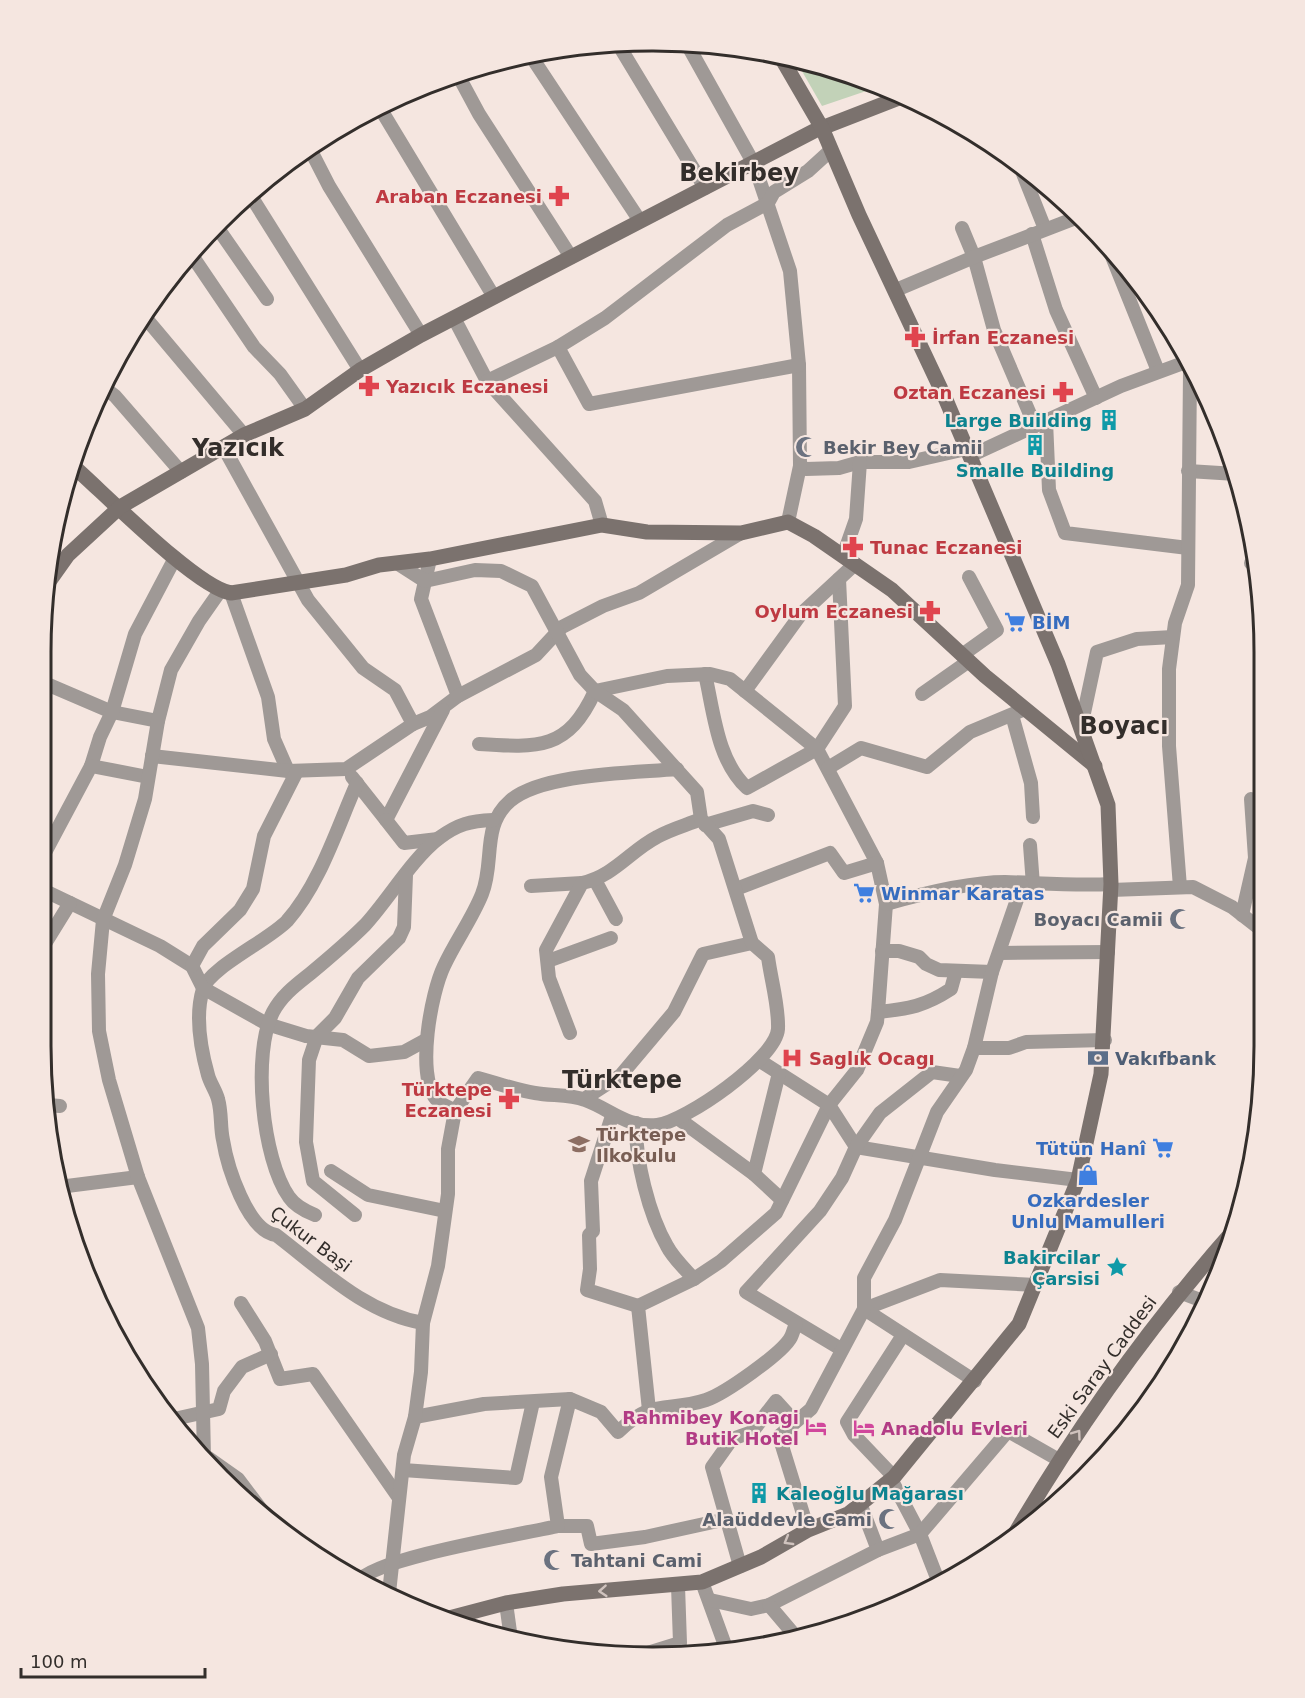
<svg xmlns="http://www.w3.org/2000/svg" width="1305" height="1698" font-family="'DejaVu Sans',sans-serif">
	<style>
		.green { fill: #c2d2b8 }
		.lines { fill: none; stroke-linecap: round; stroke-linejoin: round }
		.street { stroke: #9f9996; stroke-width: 14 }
		.secondary { stroke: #7b726e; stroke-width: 15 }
		.oneway { stroke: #d0c3be }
		.labels { text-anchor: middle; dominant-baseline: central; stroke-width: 4.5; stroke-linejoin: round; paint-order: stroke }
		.health-label { font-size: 18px; font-weight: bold; fill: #be3a42; stroke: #f5e6e0; text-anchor: end }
		.culture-label { font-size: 18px; font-weight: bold; fill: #0d838f; stroke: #f5e6e0; text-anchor: end }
		.worship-label { font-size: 18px; font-weight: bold; fill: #5b616d; stroke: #f5e6e0; text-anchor: start }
		.shop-label { font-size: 18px; font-weight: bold; fill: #366cbe; stroke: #f5e6e0; text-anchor: start }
		.service-label { font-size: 18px; font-weight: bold; fill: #4e5e75; stroke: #f5e6e0; text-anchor: start }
		.education-label { font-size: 18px; font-weight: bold; fill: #785e54; stroke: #f5e6e0; text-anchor: start }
		.street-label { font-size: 18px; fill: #332e2b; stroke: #f5e6e0 }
		.hotel-label { font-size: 18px; font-weight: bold; fill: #b23c85; stroke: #f5e6e0; text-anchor: end }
		.district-label { font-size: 24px; font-weight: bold; fill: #332e2b; stroke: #f5e6e0 }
		.rim { fill: none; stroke: #332e2b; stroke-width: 3 }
	</style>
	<rect width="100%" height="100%" fill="#f5e6e0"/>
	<polygon class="green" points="795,59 881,86 822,106"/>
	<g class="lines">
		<g class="street">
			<polyline points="618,44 705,188"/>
			<polyline points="687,44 754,164 790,271 799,365 800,466 806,469 839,468 860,462 909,462 966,449"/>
			<polyline points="529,53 640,221"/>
			<polyline points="458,75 479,114 571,257"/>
			<polyline points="380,108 494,297"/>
			<polyline points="309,147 329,186 421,335"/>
			<polyline points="1020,166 1045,229"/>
			<polyline points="249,193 360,370"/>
			<polyline points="217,227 267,299"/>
			<polyline points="962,228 974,257 994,330 1035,426"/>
			<polyline points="1032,234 1056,310 1096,398"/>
			<polyline points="1109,249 1158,371"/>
			<polyline points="191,254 254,347 280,374 305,409"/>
			<polyline points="896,290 974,257 1081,216"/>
			<polyline points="144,316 244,435"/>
			<polyline points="454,318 487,381 595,501 602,525"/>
			<polyline points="558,347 589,404 799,365"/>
			<polyline points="487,381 558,347 605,318 727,225 768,203 774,192 808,171 830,151"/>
			<polyline points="102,386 115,396 181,472"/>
			<polyline points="1046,421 1049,490 1065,533 1188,548"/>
			<polyline points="224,448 308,600 363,668 395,690 413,724"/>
			<polyline points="970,456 1121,386 1186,362"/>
			<polyline points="1188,471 1236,474"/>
			<polyline points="788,522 800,466"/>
			<polyline points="843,556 856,519 860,462"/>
			<polyline points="430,559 421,599 458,696"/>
			<polyline points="1251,563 1257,563"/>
			<polyline points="231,593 268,697 274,739 288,771"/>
			<polyline points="962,655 997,630 969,577"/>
			<path d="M705,674c9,39 12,86 42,114l70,-39 28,-43 -6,-127"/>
			<polyline points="42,682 112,712 158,721"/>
			<polyline points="745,691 801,614 855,564"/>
			<polyline points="922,694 969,661"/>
			<polyline points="1012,715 1031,783 1033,817"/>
			<polyline points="1081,727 1097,652 1137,639 1173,637"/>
			<path d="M479,744c60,4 89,6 116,-53l72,-15 43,-2 20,5 87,70 60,114 9,41 -8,108 -1,10 -20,48 -28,35 -53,108 -55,48 -27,18 -56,27 11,104"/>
			<polyline points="152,756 288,771 346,769 413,724 430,717 458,696 536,655 562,627 603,606 639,593 741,533"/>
			<polyline points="91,766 100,737 112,712 135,634 175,558"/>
			<polyline points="828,768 861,748 927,767 970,732 1025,709"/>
			<polyline points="352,777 386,820 443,710"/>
			<path d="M357,783c-20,45 -37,101 -70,138 -18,19 -78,47 -84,68 -8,26 -2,61 5,86 2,8 8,16 10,24 4,14 2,28 5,41 4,25 24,91 53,95 46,35 89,78 147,88"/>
			<polyline points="1251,799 1255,858"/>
			<polyline points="386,820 404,843 438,839"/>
			<polyline points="705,825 753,811 768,815"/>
			<polyline points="1030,845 1033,885"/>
			<polyline points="41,860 91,766 148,777"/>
			<polyline points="595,880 616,919"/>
			<polyline points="531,886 582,883"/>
			<polyline points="1180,887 1169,746 1169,669 1175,623 1188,585 1190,371"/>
			<polyline points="41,889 160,946 192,966 203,988 267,1024 306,1036 343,1040 369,1056 404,1052 426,1040"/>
			<polyline points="736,889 830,853 844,873 877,863"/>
			<polyline points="1111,890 1193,887 1232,907 1259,928"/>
			<path d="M886,904c35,-10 81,-22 119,-22 35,1 71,4 106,2"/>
			<polyline points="1242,915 1255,858 1259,858"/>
			<polyline points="41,950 70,903"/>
			<polyline points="882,951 899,951 919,957 926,964 939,970 992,972"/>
			<polyline points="1000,953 1108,952"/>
			<polyline points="548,961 611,938"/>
			<polyline points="192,966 203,946 240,910 253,889 264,836 297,771"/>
			<path d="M878,1012c31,-3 47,-6 73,-23l5,-18"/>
			<path d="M570,1033l-21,-55 -3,-28 36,-67c32,-7 48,-32 75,-46 14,-8 30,-12 44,-18"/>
			<polyline points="974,1048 1009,1048 1026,1042 1105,1040"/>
			<polyline points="760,1061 829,1105 856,1147"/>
			<polyline points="779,1073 754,1174 782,1200"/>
			<polyline points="584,1099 621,1075 674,1012 703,954 752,943"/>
			<polyline points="48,1105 60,1106"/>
			<path d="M455,1111c-6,-4 -15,-7 -19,-12 -20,-25 -5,-106 8,-133 11,-24 28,-47 38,-72 13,-32 -1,-68 28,-93 32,-28 124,-28 167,-32"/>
			<polyline points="612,1116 591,1181 593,1231 589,1235 590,1269 587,1290 638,1306"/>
			<polyline points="679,1119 754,1174"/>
			<path d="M636,1123c-1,36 13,92 31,123 6,12 18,23 27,33"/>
			<polyline points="856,1147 995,1170 1078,1180"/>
			<polyline points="331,1171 368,1195 445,1211"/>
			<polyline points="59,1187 138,1177"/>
			<path d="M315,1215c-10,-4 -20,-9 -26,-18 -27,-38 -37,-144 -16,-185 9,-17 23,-27 38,-39 18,-15 37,-31 54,-48 24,-26 46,-65 74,-87 19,-14 31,-17 54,-18"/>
			<polyline points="355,1215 313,1181 306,1142 309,1060 317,1036 335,1018 358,978 399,938 404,927 406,875"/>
			<polyline points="1179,1292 1203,1301"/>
			<polyline points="241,1303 265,1341 280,1379 313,1374 399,1498"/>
			<polyline points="864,1309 940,1280 1036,1285"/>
			<polyline points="864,1309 975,1381"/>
			<polyline points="841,1349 746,1292 820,1211 842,1178 856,1147 880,1113 932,1072 960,1076"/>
			<path d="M415,1417l69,-13 86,-5 31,13 17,20c36,-35 48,-19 88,-32 18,-6 77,-47 85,-63 2,-4 3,-9 5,-13"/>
			<polyline points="174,1419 219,1409 224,1391 242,1367 271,1354"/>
			<polyline points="204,1455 238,1479 263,1512"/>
			<polyline points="204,1458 202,1364 198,1328 138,1177 109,1080 99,1031 98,974 103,920 125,865 145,799 158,721 171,670 199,621 220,591"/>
			<polyline points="403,1470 516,1478 533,1402"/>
			<polyline points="894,1477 854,1435 847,1422 903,1335"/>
			<polyline points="891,1479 920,1534 939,1583"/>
			<polyline points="860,1503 878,1550"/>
			<polyline points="558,1526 587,1526 591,1544 645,1537 727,1519"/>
			<polyline points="808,1530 779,1436 811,1409 864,1309 864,1278 895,1220 937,1112 966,1070 974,1048 992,972 1022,885"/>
			<polyline points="740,1566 712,1467 732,1439 752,1432 776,1401 795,1422"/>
			<path d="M359,1581c16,-23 164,-47 199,-55l-7,-49 19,-78"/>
			<polyline points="702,1582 726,1648"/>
			<path d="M389,1593l15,-138 11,-38 6,-45 2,-49 15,-57 10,-72v-45l7,-38 23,-33c19,5 38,12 57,15 16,3 35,1 50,7 25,9 42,28 72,25 28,-3 119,-66 121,-96 1,-23 -7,-49 -10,-72l-16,-14 -33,-104 -18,-20 -4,-27 -74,-82 -28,-19 -15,-16 -48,-89 -31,-15 -26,-1 -50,11 -28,-18"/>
			<polyline points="710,1600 751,1609 769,1605 878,1550 920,1534 1008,1431 1059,1460"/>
			<polyline points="506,1603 511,1639"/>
			<polyline points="769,1605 797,1638"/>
			<polyline points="638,1656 680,1643 678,1586"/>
		</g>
		<g class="secondary">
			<path d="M72,465c31,27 125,123 159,128l115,-18 33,-10 51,-6 172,-34 45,7 94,1 47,-11 26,14 78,54 93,86 110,90"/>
			<polyline points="46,586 68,555 120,507 244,435 305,409 360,370 421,335 814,131 904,96"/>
			<path d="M1013,1537c64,-110 138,-213 222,-308"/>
			<polyline points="449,1618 506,1603 563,1594 702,1582 761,1557 808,1530 848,1514 894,1477 1019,1324 1078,1180 1101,1074 1111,884 1108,805 1058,664 946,400 859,215 822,128 779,54"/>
		</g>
	</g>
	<defs><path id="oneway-chevron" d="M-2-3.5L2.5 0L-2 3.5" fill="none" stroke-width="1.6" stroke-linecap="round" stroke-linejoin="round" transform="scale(1.5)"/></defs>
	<g class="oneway">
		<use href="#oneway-chevron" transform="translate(1077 1434) rotate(-54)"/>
		<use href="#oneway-chevron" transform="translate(788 1541) rotate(150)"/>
		<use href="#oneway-chevron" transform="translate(603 1591) rotate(176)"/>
	</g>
	<defs>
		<symbol id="pharmacy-bare" viewBox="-9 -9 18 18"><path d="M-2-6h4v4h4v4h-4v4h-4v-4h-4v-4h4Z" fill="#e0444e" stroke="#f5e6e0" stroke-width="2.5" paint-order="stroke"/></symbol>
		<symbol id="building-bare" viewBox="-9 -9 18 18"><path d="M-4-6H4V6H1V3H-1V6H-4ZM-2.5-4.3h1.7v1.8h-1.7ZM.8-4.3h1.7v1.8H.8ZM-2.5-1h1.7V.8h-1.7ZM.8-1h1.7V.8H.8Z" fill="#0f9aa8" stroke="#f5e6e0" stroke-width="2.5" paint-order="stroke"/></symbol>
		<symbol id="mosque-bare" viewBox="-9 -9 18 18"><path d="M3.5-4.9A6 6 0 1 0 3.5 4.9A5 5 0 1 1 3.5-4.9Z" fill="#6b7280" stroke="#f5e6e0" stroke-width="2.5" paint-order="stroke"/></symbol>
		<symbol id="supermarket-bare" viewBox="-9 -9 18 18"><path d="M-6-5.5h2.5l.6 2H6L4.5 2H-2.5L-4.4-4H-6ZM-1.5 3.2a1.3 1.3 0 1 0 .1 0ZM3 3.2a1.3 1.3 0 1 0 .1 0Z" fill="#3f7fe0" stroke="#f5e6e0" stroke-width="2.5" paint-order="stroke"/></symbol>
		<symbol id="hospital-bare" viewBox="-9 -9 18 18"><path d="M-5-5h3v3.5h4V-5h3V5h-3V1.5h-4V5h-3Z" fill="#e0444e" stroke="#f5e6e0" stroke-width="2.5" paint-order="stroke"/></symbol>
		<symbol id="bank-bare" viewBox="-9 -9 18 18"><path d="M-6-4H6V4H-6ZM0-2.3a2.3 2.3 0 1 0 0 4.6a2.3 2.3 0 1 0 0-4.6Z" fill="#5c6f8a" stroke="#f5e6e0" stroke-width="2.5" paint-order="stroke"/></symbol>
		<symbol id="school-bare" viewBox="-9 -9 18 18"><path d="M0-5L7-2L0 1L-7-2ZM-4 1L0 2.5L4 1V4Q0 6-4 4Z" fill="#8d6e63" stroke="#f5e6e0" stroke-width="2.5" paint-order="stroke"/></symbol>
		<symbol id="shop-bare" viewBox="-9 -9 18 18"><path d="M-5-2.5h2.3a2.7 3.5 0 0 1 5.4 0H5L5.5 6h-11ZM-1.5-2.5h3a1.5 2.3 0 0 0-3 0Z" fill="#3f7fe0" stroke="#f5e6e0" stroke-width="2.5" paint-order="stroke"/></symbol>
		<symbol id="sight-bare" viewBox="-9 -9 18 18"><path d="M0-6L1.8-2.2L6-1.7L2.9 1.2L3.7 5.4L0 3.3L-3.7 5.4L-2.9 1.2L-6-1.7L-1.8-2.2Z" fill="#0f9aa8" stroke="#f5e6e0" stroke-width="2.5" paint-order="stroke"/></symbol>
		<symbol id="hotel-bare" viewBox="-9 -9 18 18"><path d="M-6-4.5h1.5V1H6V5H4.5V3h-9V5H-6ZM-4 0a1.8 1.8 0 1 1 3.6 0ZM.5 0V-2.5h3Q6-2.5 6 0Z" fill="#d1479c" stroke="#f5e6e0" stroke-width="2.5" paint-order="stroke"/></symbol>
	</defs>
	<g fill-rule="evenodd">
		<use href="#pharmacy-bare" x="544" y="181" width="30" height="30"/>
		<use href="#pharmacy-bare" x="900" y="322" width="30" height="30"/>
		<use href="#pharmacy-bare" x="354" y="371" width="30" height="30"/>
		<use href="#pharmacy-bare" x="1048" y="377" width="30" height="30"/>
		<use href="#building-bare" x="1094" y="405" width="30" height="30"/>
		<use href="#building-bare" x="1020" y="430" width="30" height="30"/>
		<use href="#mosque-bare" x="791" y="432" width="30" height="30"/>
		<use href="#pharmacy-bare" x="838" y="532" width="30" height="30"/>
		<use href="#pharmacy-bare" x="915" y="596" width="30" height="30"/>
		<use href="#supermarket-bare" x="1000" y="607" width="30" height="30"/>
		<use href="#supermarket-bare" x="849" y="878" width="30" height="30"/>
		<use href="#mosque-bare" x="1165" y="904" width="30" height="30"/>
		<use href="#hospital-bare" x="777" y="1043" width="30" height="30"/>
		<use href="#bank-bare" x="1083" y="1043" width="30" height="30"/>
		<use href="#pharmacy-bare" x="494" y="1084" width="30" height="30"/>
		<use href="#school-bare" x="564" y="1129" width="30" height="30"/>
		<use href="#supermarket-bare" x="1148" y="1133" width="30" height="30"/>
		<use href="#shop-bare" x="1073" y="1160" width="30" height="30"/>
		<use href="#sight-bare" x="1102" y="1252" width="30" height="30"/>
		<use href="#hotel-bare" x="801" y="1412" width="30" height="30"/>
		<use href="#hotel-bare" x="849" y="1413" width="30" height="30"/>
		<use href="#building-bare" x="744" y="1478" width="30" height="30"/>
		<use href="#mosque-bare" x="874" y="1504" width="30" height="30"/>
		<use href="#mosque-bare" x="539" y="1545" width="30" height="30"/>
	</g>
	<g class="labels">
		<g class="health-label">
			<text x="542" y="196">Araban Eczanesi</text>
			<text x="932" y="337" text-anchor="start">İrfan Eczanesi</text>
			<text x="386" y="386" text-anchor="start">Yazıcık Eczanesi</text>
			<text x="1046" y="392">Oztan Eczanesi</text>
			<text x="870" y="547" text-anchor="start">Tunac Eczanesi</text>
			<text x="913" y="611">Oylum Eczanesi</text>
			<text x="809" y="1058" text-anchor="start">Saglık Ocagı</text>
			<text x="492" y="1089">Türktepe<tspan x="492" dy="21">Eczanesi</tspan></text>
		</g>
		<g class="culture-label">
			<text x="1092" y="420">Large Building</text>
			<text x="1035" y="470" text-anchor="middle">Smalle Building</text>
			<text x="1100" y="1257">Bakircilar<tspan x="1100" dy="21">Çarsisi</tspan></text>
			<text x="776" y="1493" text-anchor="start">Kaleoğlu Mağarası</text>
		</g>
		<g class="worship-label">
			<text x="823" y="447">Bekir Bey Camii</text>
			<text x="1163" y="919" text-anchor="end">Boyacı Camii</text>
			<text x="872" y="1519" text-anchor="end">Alaüddevle Cami</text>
			<text x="571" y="1560">Tahtani Cami</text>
		</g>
		<g class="shop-label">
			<text x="1032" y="622">BİM</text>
			<text x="881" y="893">Winmar Karatas</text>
			<text x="1146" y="1148" text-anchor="end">Tütün Hanî</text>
			<text x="1088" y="1200" text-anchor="middle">Ozkardesler<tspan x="1088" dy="21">Unlu Mamulleri</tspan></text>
		</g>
		<g class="service-label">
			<text x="1115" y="1058">Vakıfbank</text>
		</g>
		<g class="education-label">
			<text x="596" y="1134">Türktepe<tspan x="596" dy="21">Ilkokulu</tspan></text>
		</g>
		<g class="street-label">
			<text transform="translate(311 1239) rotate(37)">Çukur Başi</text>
			<text transform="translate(1102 1367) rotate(-54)">Eski Saray Caddesi</text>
		</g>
		<g class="hotel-label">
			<text x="799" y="1417">Rahmibey Konagi<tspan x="799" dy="21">Butik Hotel</tspan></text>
			<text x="881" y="1428" text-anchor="start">Anadolu Evleri</text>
		</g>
		<g class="district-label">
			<text x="739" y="173">Bekirbey</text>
			<text x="238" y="448">Yazıcık</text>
			<text x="1124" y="726">Boyacı</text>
			<text x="622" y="1080">Türktepe</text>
		</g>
	</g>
	<path d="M0 0H1305V1698H0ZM652 51H653A601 601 0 0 1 1254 652V1046A601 601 0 0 1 653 1647H652A601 601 0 0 1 51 1046V652A601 601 0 0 1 652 51Z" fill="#f5e6e0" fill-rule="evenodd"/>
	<path class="rim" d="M652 51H653A601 601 0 0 1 1254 652V1046A601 601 0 0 1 653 1647H652A601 601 0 0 1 51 1046V652A601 601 0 0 1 652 51Z"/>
	<path d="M21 1668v9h184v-9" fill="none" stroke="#332e2b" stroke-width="3"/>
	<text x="30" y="1668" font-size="18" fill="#332e2b" stroke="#f5e6e0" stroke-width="4.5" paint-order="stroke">100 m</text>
</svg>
